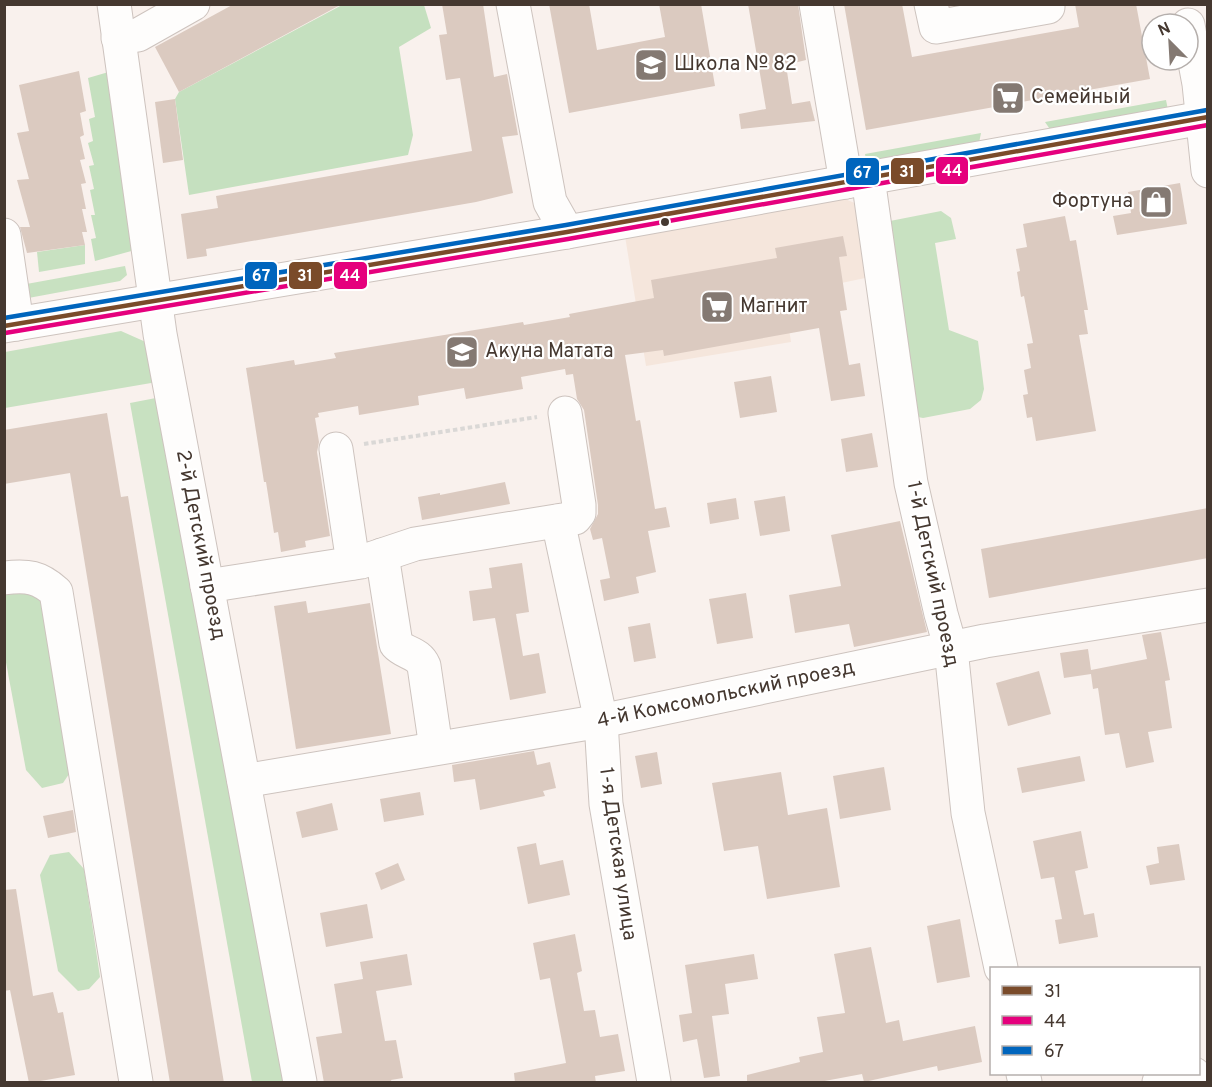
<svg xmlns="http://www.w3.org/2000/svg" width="1212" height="1087" font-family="Overpass,sans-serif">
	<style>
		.commercial { fill: #f5e6dc }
		.green { fill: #c8e1c1 }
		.forest { fill: #c5e0bf }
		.building { fill: #dbcac0 }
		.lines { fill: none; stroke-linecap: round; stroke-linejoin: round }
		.minor-casing { stroke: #cdc3be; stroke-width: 35 }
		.path { stroke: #dad8d6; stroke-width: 4; stroke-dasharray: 4.5 3; stroke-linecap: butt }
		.minor { stroke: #fefdfc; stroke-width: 33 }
		.bus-1-casing { stroke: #fff; stroke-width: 9 }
		.bus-2-casing { stroke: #fff; stroke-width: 9 }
		.bus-3-casing { stroke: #fff; stroke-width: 9 }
		.bus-1 { stroke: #7a4b2a; stroke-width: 4.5 }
		.bus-2 { stroke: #e5007d; stroke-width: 4.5 }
		.bus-3 { stroke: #0065bd; stroke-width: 4.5 }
		.bus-dot { fill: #453830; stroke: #fff; stroke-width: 2 }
		.labels { text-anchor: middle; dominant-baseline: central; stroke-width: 4.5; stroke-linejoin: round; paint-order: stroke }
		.poi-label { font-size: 20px; fill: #453830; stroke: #fff; text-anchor: start }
		.street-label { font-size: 20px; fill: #453830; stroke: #fff }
		.line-badge { stroke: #fff; stroke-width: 2 }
		.badge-label { font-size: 16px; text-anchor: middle; font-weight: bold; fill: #fff }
	</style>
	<rect width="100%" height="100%" fill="#f9f1ed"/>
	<polygon class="commercial" points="845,199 857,204 870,277 784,295 791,342 646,366 625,236"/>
	<g class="green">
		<polygon points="941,211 951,218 956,239 935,243 949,330 978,341 984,389 981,400 970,409 923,418 913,416 890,221"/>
		<polygon points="85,245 85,264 39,272 37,252"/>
		<polygon points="125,266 127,275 120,281 23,299 21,285"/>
		<polygon points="121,331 148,343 157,382 5,408 5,352"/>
		<polygon points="161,397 283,1082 252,1082 130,403"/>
		<polygon points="23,589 45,601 71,771 63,783 42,788 26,770 5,657 4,594"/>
		<polygon points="69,852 84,869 100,977 89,989 78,991 58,971 40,875 50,855"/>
	</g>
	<g class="forest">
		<polygon points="342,5 424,5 431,28 399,47 413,135 408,155 189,195 175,99 179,92"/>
		<polygon points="112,71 135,250 95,261 91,239 96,238 91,215 95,215 90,190 94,189 89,166 94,165 88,143 93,141 89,119 95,117 88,78"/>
		<polygon points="1166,100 1168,110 1054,135 1045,122"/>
		<polygon points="981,133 978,148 867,164 865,154"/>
	</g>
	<g class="building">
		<polygon points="234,4 342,4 179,92 155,47"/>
		<polygon points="442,4 483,4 494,77 507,74 518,135 502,137 513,193 476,202 206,249 207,256 187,259 181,214 218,208 216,196 472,151 460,78 446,80 439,35 447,34"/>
		<polygon points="549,4 589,4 597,50 665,37 659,4 701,4 715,86 569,113"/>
		<polygon points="748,4 798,4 806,60 786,65 792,104 810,101 815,121 741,129 739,114 766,109"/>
		<polygon points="844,4 902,4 912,57 1079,27 1075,4 1136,4 1150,79 866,130"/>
		<polygon points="79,71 86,111 80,113 84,135 80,137 85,159 80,160 86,183 81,184 86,209 82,209 87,232 82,232 85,245 27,253 20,227 30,227 17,180 29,179 17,133 29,131 19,85"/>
		<polygon points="175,99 183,160 163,163 155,102"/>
		<polygon points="1180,183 1187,224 1117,235 1113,216 1131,213 1128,192"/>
		<polygon points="1065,216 1070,241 1076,240 1088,310 1084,310 1088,334 1079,335 1096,431 1036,441 1032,417 1027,418 1023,395 1028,394 1024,370 1031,368 1027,344 1033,343 1024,296 1021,297 1017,272 1020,271 1016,249 1027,247 1023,224"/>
		<polygon points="843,236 847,256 839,257 847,310 840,311 849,365 860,363 865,396 831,401 819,328 664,356 663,350 625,355 636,421 640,420 655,509 666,507 670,527 648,531 656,572 636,577 639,593 604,601 600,580 610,578 602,538 593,540 590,529 598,514 598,505 584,410 577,399 573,374 566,375 565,369 521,377 523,389 466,399 464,388 418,396 419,405 359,415 358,406 318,413 319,417 315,418 319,442 317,452 330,536 305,541 306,547 281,552 278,532 274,533 266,482 264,482 246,368 294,360 295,365 336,358 334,353 523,322 524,325 570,317 569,314 654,298 651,280 777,258 775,248"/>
		<polygon points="771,376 777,412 740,418 734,382"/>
		<polygon points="107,413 121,497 128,496 224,1083 170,1083 70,473 4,484 4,430"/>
		<polygon points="872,433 878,467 846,472 841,439"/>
		<polygon points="505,482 510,504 422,520 418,497 440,493 440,495"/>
		<polygon points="785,496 790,531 760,536 754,501"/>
		<polygon points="736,498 739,519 710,524 707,503"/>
		<polygon points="1208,508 1208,558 989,598 981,549"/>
		<polygon points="900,521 927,632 854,647 849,624 795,633 789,595 841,586 831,535"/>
		<polygon points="522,563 529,612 516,614 523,656 539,653 546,693 510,700 495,618 473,621 469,591 492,588 489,568"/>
		<polygon points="746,593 753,638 717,644 709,599"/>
		<polygon points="306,601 308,613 370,603 391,734 296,749 274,606"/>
		<polygon points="650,623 656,658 634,662 628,627"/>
		<polygon points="1161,632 1170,680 1165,681 1172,728 1148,732 1154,762 1126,768 1119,733 1105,735 1098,688 1093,689 1091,674 1064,678 1060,653 1088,649 1091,670 1147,659 1142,635"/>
		<polygon points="1039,671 1051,714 1008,726 996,683"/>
		<polygon points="534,751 537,765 550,762 556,788 543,791 545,796 480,810 475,779 454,782 452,765"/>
		<polygon points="657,752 662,784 641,788 635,756"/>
		<polygon points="1080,756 1085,781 1022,793 1017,768"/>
		<polygon points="884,767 891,810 840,819 833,776"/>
		<polygon points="781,772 788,815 827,808 840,887 767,899 758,846 724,851 712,783"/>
		<polygon points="420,792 424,815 384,822 380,799"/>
		<polygon points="332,803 338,830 302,838 296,812"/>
		<polygon points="73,810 76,832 48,838 43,816"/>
		<polygon points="1081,831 1088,868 1075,871 1084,915 1094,913 1098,937 1059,944 1055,920 1062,919 1054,877 1041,879 1033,841"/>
		<polygon points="536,843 540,865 563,860 570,895 528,904 517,847"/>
		<polygon points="1179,844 1185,880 1150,885 1146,866 1159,863 1157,847"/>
		<polygon points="398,863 405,880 381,890 375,873"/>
		<polygon points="16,889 33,996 53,992 58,1013 63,1012 75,1075 29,1083 10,990 4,991 4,890"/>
		<polygon points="367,904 373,938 326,947 320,913"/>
		<polygon points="960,919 970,977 937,983 927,926"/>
		<polygon points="575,934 582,971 577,973 584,1011 595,1010 600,1037 618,1034 625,1071 595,1076 596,1083 515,1083 514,1073 566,1063 550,978 540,980 533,943"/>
		<polygon points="871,947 886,1023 899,1020 903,1041 975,1026 982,1062 938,1071 937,1066 864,1082 862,1074 814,1083 747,1082 747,1075 800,1062 799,1057 823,1052 817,1017 845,1013 834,954"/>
		<polygon points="407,954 412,985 376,991 385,1041 396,1040 403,1078 391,1080 392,1083 324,1083 316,1037 342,1033 334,984 363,979 360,962"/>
		<polygon points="754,954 758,979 725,984 729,1014 712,1016 720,1076 704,1078 697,1039 683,1042 679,1015 692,1013 685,965"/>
	</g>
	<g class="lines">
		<defs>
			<g id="minor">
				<polyline points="114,4 160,334 300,1082"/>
				<polyline points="513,4 550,202 567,232"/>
				<polyline points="816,4 846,182"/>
				<polyline points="931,4 936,27 1048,7 1048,4"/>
				<polyline points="1188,25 1199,84 1208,171"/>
				<polyline points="118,38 138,35 193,4"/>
				<polyline points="868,178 911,483 941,614 951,649 968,813 1001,968"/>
				<polyline points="4,235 17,324"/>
				<polyline points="4,326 567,232 1208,117"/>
				<polyline points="336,449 353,563"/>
				<polyline points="558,521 601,721 606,804 654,1082"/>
				<path d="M382,555l14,89c9,10 22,8 28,22l12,82"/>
				<path d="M4,578c24,-3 35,-1 52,14l80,490"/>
				<polyline points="207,586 361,562 415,544 575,518 579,513 579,505 565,413"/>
				<polyline points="244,781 601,721 985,641 1208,605"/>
				<polyline points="1023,1074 1025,1082"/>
				<polyline points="1159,1082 1194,1074"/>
			</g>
		</defs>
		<use href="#minor" class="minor-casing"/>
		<polyline class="path" points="364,444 537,417"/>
		<use href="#minor" class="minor"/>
		<defs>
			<polyline id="bus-1" points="4,326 567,232 1208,117"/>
			<polyline id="bus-2" points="5,333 568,239 1208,125"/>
			<polyline id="bus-3" points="4,318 566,225 1207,110"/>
		</defs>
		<use href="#bus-1" class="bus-1-casing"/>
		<use href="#bus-2" class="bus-2-casing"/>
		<use href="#bus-3" class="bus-3-casing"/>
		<use href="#bus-1" class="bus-1"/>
		<use href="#bus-2" class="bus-2"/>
		<use href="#bus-3" class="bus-3"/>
	</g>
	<defs>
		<symbol id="school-square" viewBox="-11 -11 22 22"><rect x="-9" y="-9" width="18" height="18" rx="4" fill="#847972" stroke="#fff"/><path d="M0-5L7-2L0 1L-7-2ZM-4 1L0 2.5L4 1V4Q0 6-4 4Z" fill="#fff"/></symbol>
		<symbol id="supermarket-square" viewBox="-11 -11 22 22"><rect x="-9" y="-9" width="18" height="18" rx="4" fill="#847972" stroke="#fff"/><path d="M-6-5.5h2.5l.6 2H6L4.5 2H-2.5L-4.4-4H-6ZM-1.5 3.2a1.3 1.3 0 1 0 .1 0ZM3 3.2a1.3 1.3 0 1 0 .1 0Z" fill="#fff"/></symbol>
		<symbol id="shop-square" viewBox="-11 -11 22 22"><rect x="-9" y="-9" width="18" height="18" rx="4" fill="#847972" stroke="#fff"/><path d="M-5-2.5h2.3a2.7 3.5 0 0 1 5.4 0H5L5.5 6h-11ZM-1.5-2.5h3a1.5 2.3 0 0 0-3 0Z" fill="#fff"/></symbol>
	</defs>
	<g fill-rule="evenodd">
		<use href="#school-square" x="632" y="46" width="38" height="38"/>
		<use href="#supermarket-square" x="989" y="79" width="38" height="38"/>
		<use href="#shop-square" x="1137" y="183" width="38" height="38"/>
		<use href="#supermarket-square" x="698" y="288" width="38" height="38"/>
		<use href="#school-square" x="443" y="333" width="38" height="38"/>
	</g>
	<circle class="bus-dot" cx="665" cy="222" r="5"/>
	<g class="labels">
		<g class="poi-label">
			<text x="674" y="65">Школа № 82</text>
			<text x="1031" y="98">Семейный</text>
			<text x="1133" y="202" text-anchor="end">Фортуна</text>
			<text x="740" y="307">Магнит</text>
			<text x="485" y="352">Акуна Матата</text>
		</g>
		<g class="street-label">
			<text transform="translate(200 545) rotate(79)">2-й Детский проезд</text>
			<text transform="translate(932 574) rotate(78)">1-й Детский проезд</text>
			<text transform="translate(726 695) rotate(-12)">4-й Комсомольский проезд</text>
			<text transform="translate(617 854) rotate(82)">1-я Детская улица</text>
		</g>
	</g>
	<g class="line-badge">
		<rect x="935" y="156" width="34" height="29" rx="6" fill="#e5007d"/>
		<rect x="890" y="157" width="35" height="28" rx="6" fill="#7a4b2a"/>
		<rect x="845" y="157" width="35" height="29" rx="6" fill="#0065bd"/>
		<rect x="333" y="261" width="35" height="29" rx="6" fill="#e5007d"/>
		<rect x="244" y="261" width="34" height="29" rx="6" fill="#0065bd"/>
		<rect x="288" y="261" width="35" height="29" rx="6" fill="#7a4b2a"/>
	</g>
	<g class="badge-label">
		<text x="952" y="176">44</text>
		<text x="907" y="177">31</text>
		<text x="862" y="178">67</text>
		<text x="350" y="281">44</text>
		<text x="261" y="281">67</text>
		<text x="305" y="281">31</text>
	</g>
	<rect width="1212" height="1087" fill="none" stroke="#453830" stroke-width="12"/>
	<rect x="990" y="967" width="210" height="108" fill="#ffffff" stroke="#b5afac" stroke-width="1.5"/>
	<rect x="1002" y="986" width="30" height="9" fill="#7a4b2a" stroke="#b5afac" stroke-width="1.5"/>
	<text x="1044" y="997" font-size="18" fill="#453830">31</text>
	<rect x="1002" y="1016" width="30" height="9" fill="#e5007d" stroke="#b5afac" stroke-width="1.5"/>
	<text x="1044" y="1027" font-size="18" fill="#453830">44</text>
	<rect x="1002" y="1046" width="30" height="9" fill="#0065bd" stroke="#b5afac" stroke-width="1.5"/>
	<text x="1044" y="1057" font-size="18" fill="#453830">67</text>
	<g transform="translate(1170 42) rotate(336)"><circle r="28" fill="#ffffff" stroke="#b5afac" stroke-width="1.5"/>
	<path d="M0-4.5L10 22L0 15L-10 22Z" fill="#847972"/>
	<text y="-9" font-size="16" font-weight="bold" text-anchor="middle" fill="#453830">N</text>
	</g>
</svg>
